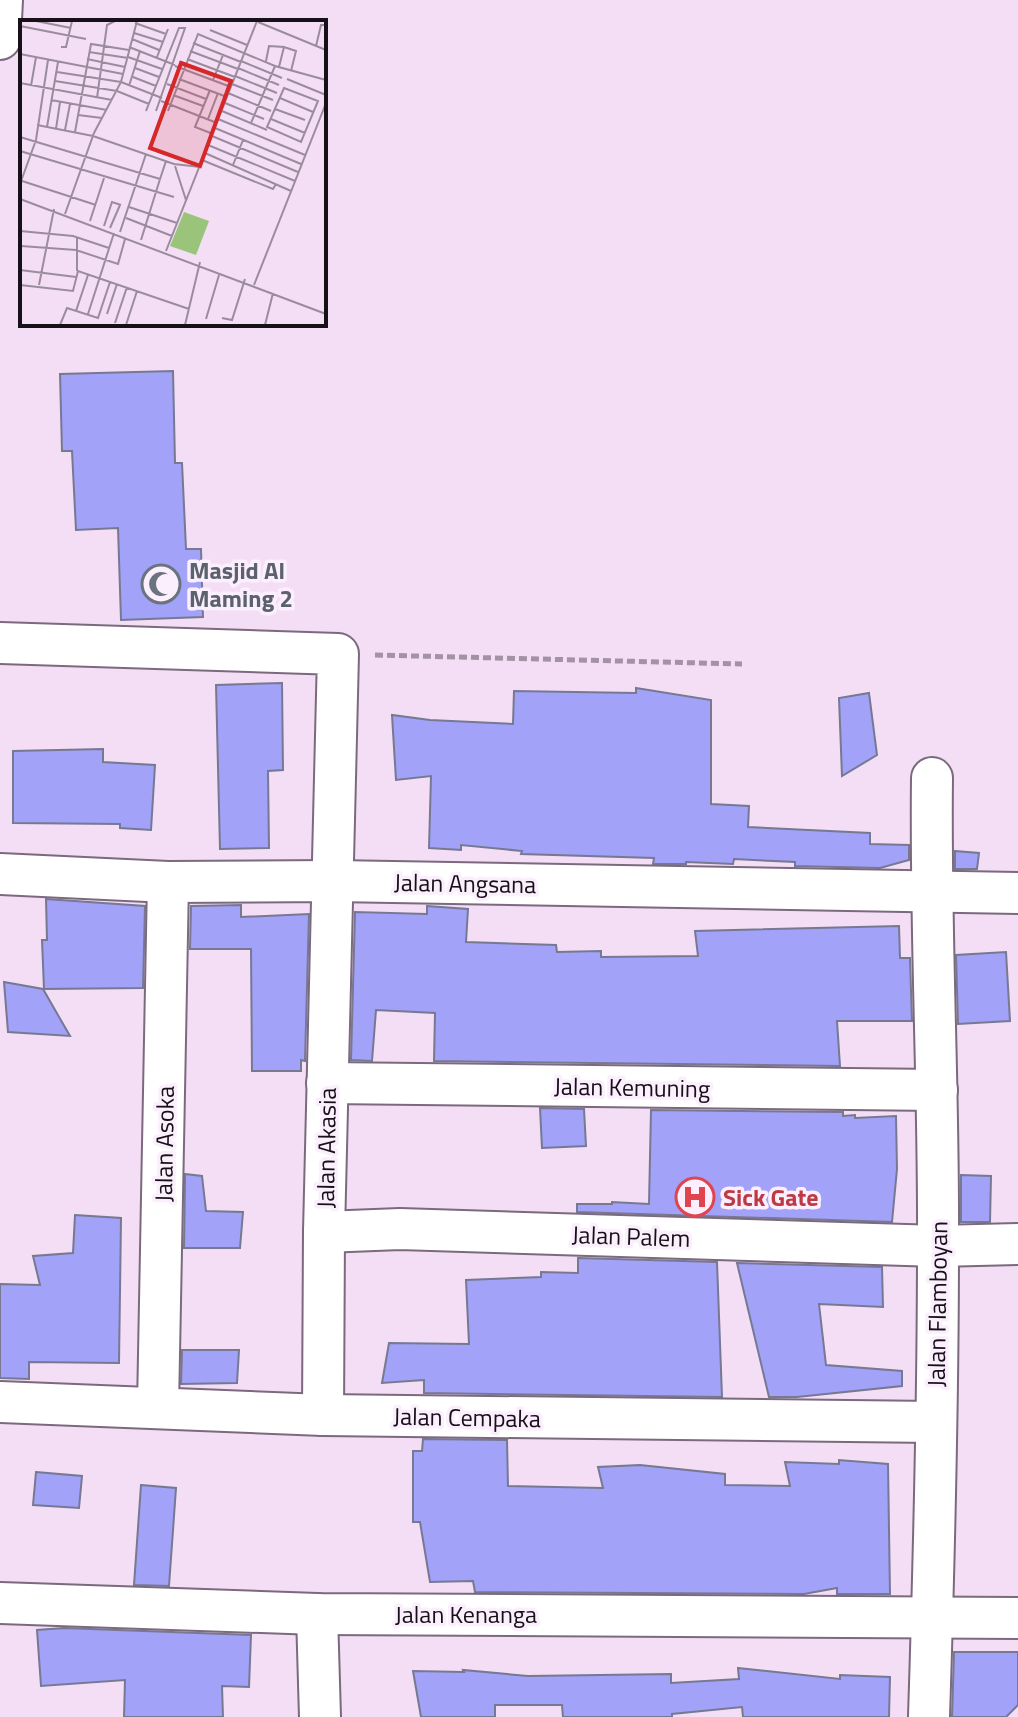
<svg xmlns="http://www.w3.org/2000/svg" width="1018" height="1717" font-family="'Titillium Web',sans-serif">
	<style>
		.building { fill: #a1a2f8; stroke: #777892; stroke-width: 2 }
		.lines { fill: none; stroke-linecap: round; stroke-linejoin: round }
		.minor-casing { stroke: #7b697e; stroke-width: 44 }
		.path { stroke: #a292a4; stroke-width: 5; stroke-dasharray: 8 4; stroke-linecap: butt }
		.minor { stroke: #fff; stroke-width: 40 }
		.labels { text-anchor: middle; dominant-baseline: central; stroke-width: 7; stroke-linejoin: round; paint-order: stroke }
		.worship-label { font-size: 24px; font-weight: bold; fill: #5b616d; stroke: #fbeffd; text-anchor: start }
		.street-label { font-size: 24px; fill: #171018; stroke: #fbeffd }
		.health-label { font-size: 24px; font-weight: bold; fill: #be3a42; stroke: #fbeffd; text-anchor: start }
		.inset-road { fill: none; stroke: #9b8c9d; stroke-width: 2 }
		.view { fill: #d62828; fill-opacity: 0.15; stroke: #d62828; stroke-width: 4 }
		.inset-edge { fill: none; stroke: #171018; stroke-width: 4 }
	</style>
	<rect width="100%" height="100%" fill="#f3def6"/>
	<g class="building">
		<polygon points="173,371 175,463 182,463 186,549 201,549 203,617 121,620 118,528 76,530 72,451 62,451 60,374"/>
		<polygon points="282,683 283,770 268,771 269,848 220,849 216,685"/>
		<polygon points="636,688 711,700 711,804 749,806 748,827 870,833 870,844 909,845 909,860 880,868 795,866 795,862 734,859 733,864 686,862 686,864 653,864 654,858 521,854 522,851 461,845 461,850 429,848 431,776 396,780 392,715 430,720 513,724 514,691 636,693"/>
		<polygon points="869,693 877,755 842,776 839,698"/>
		<polygon points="103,749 103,762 155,765 151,830 120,828 120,824 13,823 13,751"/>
		<polygon points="955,851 979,853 977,869 955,869"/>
		<polygon points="46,899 145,906 143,988 44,989 42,940 47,940"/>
		<polygon points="241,905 241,917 309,914 305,1061 301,1060 301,1071 252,1071 251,949 190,949 191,906"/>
		<polygon points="427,906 468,909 466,942 556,945 557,952 601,951 601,957 698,956 695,931 899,926 900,958 910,958 912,1021 837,1021 840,1066 434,1061 435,1013 376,1010 372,1061 351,1060 355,912 427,914"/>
		<polygon points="1006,952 1010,1021 958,1024 956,955"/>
		<polygon points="4,982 43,989 70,1036 8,1032"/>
		<polygon points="540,1108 584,1109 586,1146 542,1148"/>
		<polygon points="651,1110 843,1112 843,1116 855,1115 855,1118 896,1116 897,1169 892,1222 577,1212 577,1204 612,1204 612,1202 649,1204"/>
		<polygon points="185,1174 202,1176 206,1211 243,1212 240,1248 184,1248"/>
		<polygon points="961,1175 991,1176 990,1222 961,1222"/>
		<polygon points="75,1215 121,1218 119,1363 29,1362 29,1379 0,1378 0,1284 40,1285 33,1256 73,1253"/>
		<polygon points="578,1258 717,1262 722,1397 424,1393 424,1380 382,1383 389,1343 469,1344 466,1280 541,1277 541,1272 578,1273"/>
		<polygon points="737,1263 882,1267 883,1307 819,1304 826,1365 902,1371 902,1386 797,1397 769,1397"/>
		<polygon points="182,1350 239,1350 237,1383 181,1384"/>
		<polygon points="423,1439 507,1440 508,1486 603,1488 598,1467 640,1465 725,1474 725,1485 790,1486 785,1462 839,1464 839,1460 888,1464 890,1594 837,1594 837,1588 804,1594 475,1592 473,1581 430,1582 420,1522 413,1522 413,1451 422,1451"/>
		<polygon points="36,1472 82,1476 79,1508 33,1505"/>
		<polygon points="141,1485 176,1488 169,1586 134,1585"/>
		<polygon points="64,1628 251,1635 249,1687 222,1686 223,1717 124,1717 125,1680 41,1686 37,1630"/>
		<polygon points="954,1652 1018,1652 1018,1705 1006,1717 952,1717"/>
		<polygon points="738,1668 840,1679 840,1675 890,1677 889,1717 743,1717 742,1707 672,1714 672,1717 563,1717 562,1705 495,1705 495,1717 421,1717 413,1671 464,1672 463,1670 528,1676 671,1674 671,1683 739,1679"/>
	</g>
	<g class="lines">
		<defs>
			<g id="minor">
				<polyline points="0,39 2,0"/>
				<polyline points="0,643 338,654 324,1232 323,1415"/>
				<polyline points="0,874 168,882 334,881 1018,893"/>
				<polyline points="327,1083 937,1090"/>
				<polyline points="324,1232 400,1229 938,1246 1018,1244"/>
				<polyline points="0,1402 323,1415 935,1422"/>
				<polyline points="158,1407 168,882"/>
				<polyline points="0,1603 317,1614 1018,1618"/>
				<polyline points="317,1614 320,1717"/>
				<path d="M929,1717c5,-157 9,-315 9,-473 1,-155 -8,-311 -6,-466"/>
			</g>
		</defs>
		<use href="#minor" class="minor-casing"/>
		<polyline class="path" points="375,655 742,664"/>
		<use href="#minor" class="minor"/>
	</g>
	<defs>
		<symbol id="mosque-ring" viewBox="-11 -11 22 22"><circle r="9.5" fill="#fbeffd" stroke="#6b7280" stroke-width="1.5"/><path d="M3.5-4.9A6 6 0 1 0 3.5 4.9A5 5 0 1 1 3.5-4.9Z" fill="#6b7280"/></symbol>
		<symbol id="hospital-ring" viewBox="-11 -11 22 22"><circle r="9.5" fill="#fbeffd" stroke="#e0444e" stroke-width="1.5"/><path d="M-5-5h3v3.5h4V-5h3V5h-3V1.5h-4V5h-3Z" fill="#e0444e"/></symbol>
	</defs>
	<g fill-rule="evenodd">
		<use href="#mosque-ring" x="139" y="562" width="44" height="44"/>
		<use href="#hospital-ring" x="673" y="1175" width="44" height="44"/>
	</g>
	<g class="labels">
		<g class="worship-label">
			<text x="189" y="570">Masjid Al<tspan x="189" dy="28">Maming 2</tspan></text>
		</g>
		<g class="street-label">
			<text transform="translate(465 883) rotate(1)">Jalan Angsana</text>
			<text transform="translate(632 1087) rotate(1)">Jalan Kemuning</text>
			<text transform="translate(164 1144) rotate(-89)">Jalan Asoka</text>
			<text transform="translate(326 1148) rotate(-89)">Jalan Akasia</text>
			<text transform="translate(631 1236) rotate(2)">Jalan Palem</text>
			<text transform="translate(937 1304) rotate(-89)">Jalan Flamboyan</text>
			<text transform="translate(467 1417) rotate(1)">Jalan Cempaka</text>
			<text x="466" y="1614">Jalan Kenanga</text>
		</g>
		<g class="health-label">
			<text x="723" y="1197">Sick Gate</text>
		</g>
	</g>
	<g transform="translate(20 20)">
		<rect width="306" height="306" fill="#f3def6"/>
		<path d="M164,192l25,9 -13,34 -26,-9z" fill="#99c47a"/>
		<path class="inset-road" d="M16,1l35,7M238,2l68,28M115,3l31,11M0,6l66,13M190,10l37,15M114,13l29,9M112,19l27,11M173,23l48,19M296,26l5,-21h5M41,27h5l6,-26M109,27l46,18M264,27l12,4 -5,20M170,31l48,18M69,32l39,6M0,34l103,20M108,37l34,12M137,37l11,-28M67,39l38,8M167,39l48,18M221,41l41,17M246,41l3,-15 15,1 -5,20M155,46l56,21M115,48l24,9M218,48l41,17M37,52l64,10 41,16M215,56l42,17M113,57l23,9M159,59l48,18M267,59l39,16M193,60l10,-25M35,61l62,10 32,13M0,63l92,17M147,64l39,15M212,64l41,16M11,66l5,-29M109,66l11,-35M264,68l34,13 -17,41 -34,-15zM190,70l-15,37 18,7M208,73l43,18M153,75l30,11M77,78l10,-73 8,-4M260,78l33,14M31,80l56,10M141,81l56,22M205,83l39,16M255,89l30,11M126,91l33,-83h6l-29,83M148,91l30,-77 77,32 51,14M202,91l45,19M58,95l24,3M188,99l10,-26M198,99l87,36M251,99l34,14M231,103l24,-57M17,105l56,11 81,28 26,3M27,107l11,-65M195,108l86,36M36,109l4,-27M45,110l5,-26M55,112l16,-88 38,6M192,116l86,36M0,117l140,42 6,-18M188,125l87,36M0,131l154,46M185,133l86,38M182,140l71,29 3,-5M213,145l10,-25M155,146l11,34M2,161l74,24M0,164l16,-44 12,-80M0,179l306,115M109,187l48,16M45,194l29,-81 27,-51 16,-61M106,198l46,18M70,201l14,-43M84,206l8,-24 9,3M90,208l10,-23M0,211l53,5 36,12M100,212l26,-78M121,220l19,-61M1,226l55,4 42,14 7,-25M146,231l91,-230M0,250l56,7M57,251v-34M0,265l53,6 5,-20 111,38M19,265l15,-76M234,265l72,-182M56,291l12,-36M68,294l26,-81M87,294l10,-30M202,298l10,2 13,-41M186,299l13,-44M95,303l12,-36M40,305l7,-17 31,10 12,-36M106,305l11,-34M165,305l15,-63M245,305l8,-32"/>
		<path class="view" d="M161,43l50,18 -31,85 -50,-18z"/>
		<rect width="306" height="306" class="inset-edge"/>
	</g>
</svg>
